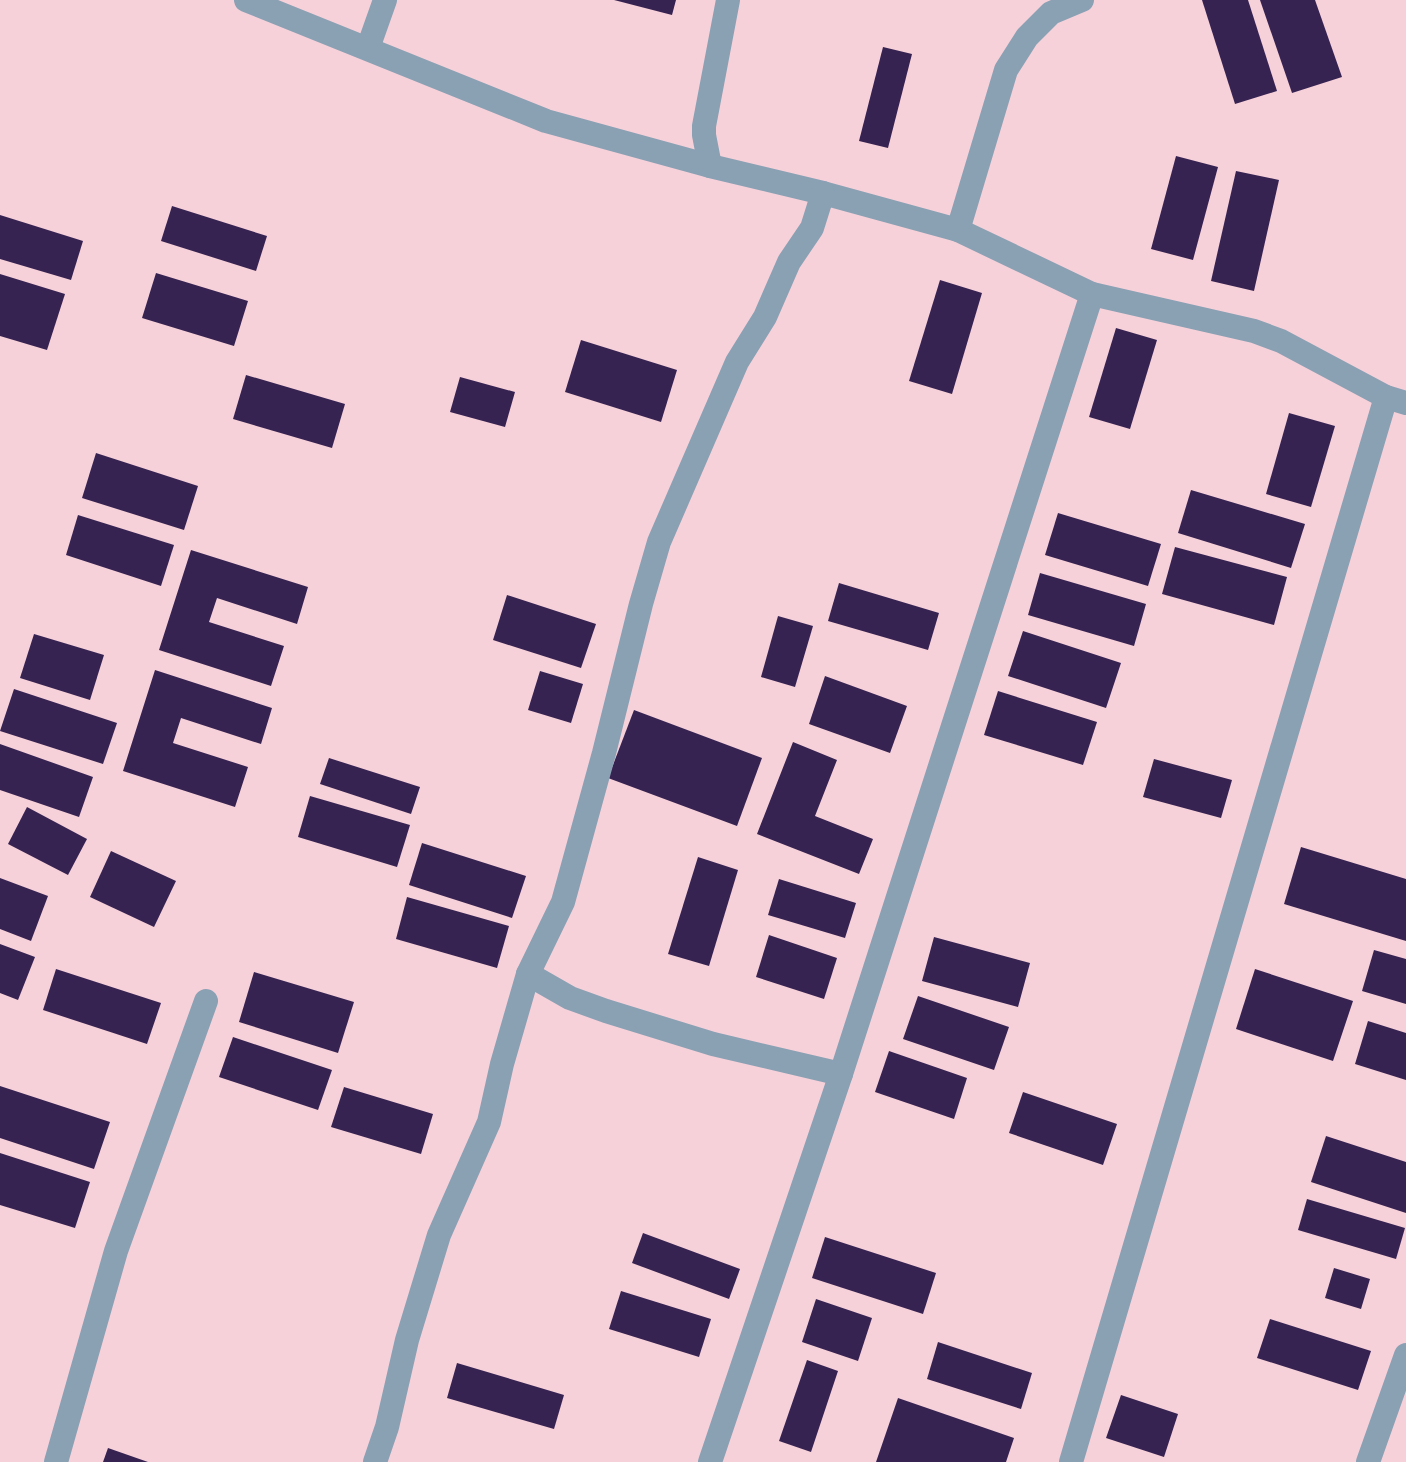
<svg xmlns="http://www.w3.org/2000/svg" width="1406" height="1462" font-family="'PT Sans',sans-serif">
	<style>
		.building { fill: #372352 }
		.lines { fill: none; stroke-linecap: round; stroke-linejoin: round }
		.minor { stroke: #8aa1b4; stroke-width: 24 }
	</style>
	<rect width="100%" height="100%" fill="#f7d1da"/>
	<g class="building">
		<polygon points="614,0 676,0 672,15"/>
		<polygon points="1202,0 1248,0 1277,91 1235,104"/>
		<polygon points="1260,0 1315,0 1342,77 1292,93"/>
		<polygon points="883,47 912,54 888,148 859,141"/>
		<polygon points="1176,156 1218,167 1193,260 1151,249"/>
		<polygon points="1236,171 1279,180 1254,291 1211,281"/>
		<polygon points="172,206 267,236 256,271 161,241"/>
		<polygon points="0,215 83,241 71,280 0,259"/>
		<polygon points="156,273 248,301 234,346 142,318"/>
		<polygon points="0,274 65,294 47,350 0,336"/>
		<polygon points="940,280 982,293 952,394 909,381"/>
		<polygon points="1116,328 1157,340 1130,429 1089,417"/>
		<polygon points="581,340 677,370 661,422 565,392"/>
		<polygon points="246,375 345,404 332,448 233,419"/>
		<polygon points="460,377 515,392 505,427 450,412"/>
		<polygon points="1289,413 1335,426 1311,507 1266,494"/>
		<polygon points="96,453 198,486 184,530 82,498"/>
		<polygon points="1191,490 1305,524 1291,568 1178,533"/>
		<polygon points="1058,513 1161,544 1148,586 1045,555"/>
		<polygon points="78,515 174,545 161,586 66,555"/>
		<polygon points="1175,547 1287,577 1274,625 1162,594"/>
		<polygon points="191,550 308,587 297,624 217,598 209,622 284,646 271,686 159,650"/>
		<polygon points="1040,573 1146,604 1134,646 1028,615"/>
		<polygon points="839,583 939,613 928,650 828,621"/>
		<polygon points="507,595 596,624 581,668 493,640"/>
		<polygon points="778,616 813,626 795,687 761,677"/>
		<polygon points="1023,631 1121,663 1106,708 1008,676"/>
		<polygon points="34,634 104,655 90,700 20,678"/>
		<polygon points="155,670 272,708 261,744 181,718 173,743 248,767 235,807 123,771"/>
		<polygon points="540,671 583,684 571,723 528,710"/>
		<polygon points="825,676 907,706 890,753 809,724"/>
		<polygon points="14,689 117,723 103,764 0,731"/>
		<polygon points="998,691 1097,722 1083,765 984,735"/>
		<polygon points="634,710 762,758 737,826 608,778"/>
		<polygon points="793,742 837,760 815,816 873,839 859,874 757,834"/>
		<polygon points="0,744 93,777 79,817 0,790"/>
		<polygon points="329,758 420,787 411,814 320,784"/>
		<polygon points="1154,759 1232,780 1221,818 1143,797"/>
		<polygon points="310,796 410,825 397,867 298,837"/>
		<polygon points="27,807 87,839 68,875 8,844"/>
		<polygon points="422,843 526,876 512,918 409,885"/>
		<polygon points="1301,847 1406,879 1406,941 1284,904"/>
		<polygon points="111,851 176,881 154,927 90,897"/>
		<polygon points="698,857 738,870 709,966 668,954"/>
		<polygon points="0,878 48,896 31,941 0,929"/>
		<polygon points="779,879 856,903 845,938 768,915"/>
		<polygon points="407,897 509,926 497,968 396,939"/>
		<polygon points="769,935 837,958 824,999 756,977"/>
		<polygon points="934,937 1030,963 1018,1007 922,981"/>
		<polygon points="0,944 35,957 18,1000 0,993"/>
		<polygon points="1374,950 1406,959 1406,1004 1362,991"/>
		<polygon points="56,969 161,1003 147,1044 43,1010"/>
		<polygon points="1255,969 1353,1001 1333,1061 1236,1029"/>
		<polygon points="254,972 354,1002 338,1053 239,1022"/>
		<polygon points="918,996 1009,1027 994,1070 903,1039"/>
		<polygon points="1368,1021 1406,1033 1406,1080 1355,1064"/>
		<polygon points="233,1037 332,1070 318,1110 219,1077"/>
		<polygon points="889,1051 967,1078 954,1119 875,1092"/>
		<polygon points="0,1086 110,1122 94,1169 0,1138"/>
		<polygon points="344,1087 433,1114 421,1154 331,1127"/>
		<polygon points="1023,1092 1117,1124 1103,1165 1009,1133"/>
		<polygon points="1326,1136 1406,1162 1406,1213 1311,1182"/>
		<polygon points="0,1153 90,1182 75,1228 0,1205"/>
		<polygon points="1307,1199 1405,1228 1396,1259 1298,1230"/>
		<polygon points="643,1233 740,1269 729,1299 632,1263"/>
		<polygon points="825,1237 936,1273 923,1314 812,1278"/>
		<polygon points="1334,1268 1370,1279 1361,1309 1325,1298"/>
		<polygon points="621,1291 711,1319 699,1357 609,1329"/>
		<polygon points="816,1299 872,1318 858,1361 802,1342"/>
		<polygon points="1270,1319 1371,1351 1358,1390 1257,1358"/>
		<polygon points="938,1342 1032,1373 1021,1409 927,1379"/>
		<polygon points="807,1360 838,1371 811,1452 779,1441"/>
		<polygon points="457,1363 564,1395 554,1429 447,1398"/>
		<polygon points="1121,1395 1178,1414 1164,1457 1106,1438"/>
		<polygon points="898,1398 1014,1438 1006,1462 876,1462"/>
		<polygon points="108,1448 148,1462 103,1462"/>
	</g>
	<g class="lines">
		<g class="minor">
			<polyline points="246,0 546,121 710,166 823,193 958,230 1092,294 1254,331 1281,341 1386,397 1406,403"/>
			<polyline points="368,48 385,0"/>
			<polyline points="710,166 704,135 704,126 728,0"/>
			<polyline points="958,230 1006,70 1027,37 1051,13 1082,0"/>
			<polyline points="528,974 570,998 606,1011 713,1044 841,1074"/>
			<polyline points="56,1462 116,1251 206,1001"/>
			<polyline points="375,1462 387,1427 407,1340 439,1235 489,1122 502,1064 528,974 563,902 604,753 641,604 659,542 737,362 765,317 789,262 812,228 823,193"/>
			<polyline points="710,1462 841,1074 1092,294"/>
			<polyline points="1071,1462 1386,397"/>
			<polyline points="1368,1462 1406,1355"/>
		</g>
	</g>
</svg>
